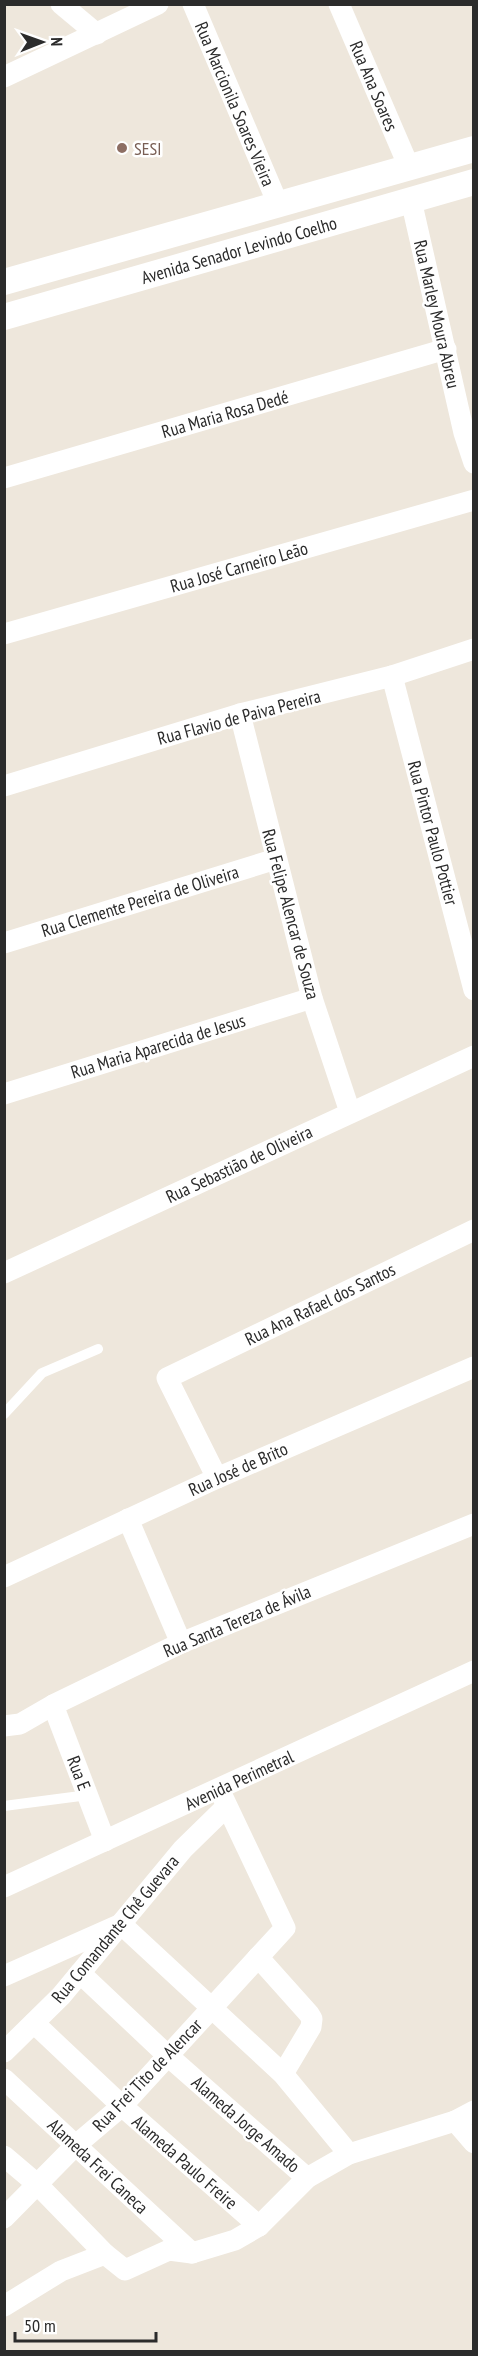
<svg xmlns="http://www.w3.org/2000/svg" width="478" height="2356" font-family="'PT Sans Narrow',sans-serif">
	<style>
		.lines { fill: none; stroke-linecap: round; stroke-linejoin: round }
		.service { stroke: #fff; stroke-width: 10 }
		.minor { stroke: #fff; stroke-width: 21 }
		.tertiary { stroke: #fff; stroke-width: 26 }
		.education-dot { fill: #8d6e63; stroke: #fff; stroke-width: 2 }
		.labels { text-anchor: middle; dominant-baseline: central; stroke-width: 5; stroke-linejoin: round; paint-order: stroke }
		.street-label { font-size: 18px; fill: #2b2b2b; stroke: #fff }
		.education-label { font-size: 18px; fill: #785e54; stroke: #fff; text-anchor: start }
	</style>
	<rect width="100%" height="100%" fill="#eee7dc"/>
	<g class="lines">
		<g class="service">
			<polyline points="4,1414 42,1373 98,1349"/>
			<polyline points="4,1806 88,1795"/>
		</g>
		<g class="minor">
			<polyline points="61,4 97,34"/>
			<polyline points="193,4 278,204"/>
			<polyline points="339,4 409,167"/>
			<polyline points="4,77 158,4"/>
			<polyline points="411,200 464,433 474,463"/>
			<polyline points="4,478 446,349"/>
			<polyline points="4,634 474,500"/>
			<polyline points="392,676 474,990"/>
			<polyline points="240,714 312,998 350,1112"/>
			<polyline points="4,786 240,714 392,676 474,649"/>
			<polyline points="4,943 276,859"/>
			<polyline points="4,1094 312,998"/>
			<polyline points="4,1273 474,1056"/>
			<polyline points="217,1478 167,1378 474,1230"/>
			<polyline points="128,1519 181,1643"/>
			<polyline points="4,1577 217,1478 474,1367"/>
			<polyline points="53,1705 105,1841"/>
			<polyline points="4,1726 20,1724 53,1705 181,1643 474,1524"/>
			<polyline points="4,1887 474,1671"/>
			<polyline points="258,1957 309,2014 312,2019 311,2027 283,2074"/>
			<polyline points="80,1973 167,2055 307,2178"/>
			<polyline points="4,1976 121,1924 283,2074 349,2154"/>
			<polyline points="34,2023 122,2106 259,2226"/>
			<polyline points="4,2052 61,1996 183,1849 226,1807"/>
			<polyline points="4,2079 192,2253"/>
			<polyline points="474,2111 455,2121 474,2143"/>
			<polyline points="4,2156 37,2184 105,2254"/>
			<polyline points="4,2218 76,2145 122,2106 285,1928 219,1789"/>
			<polyline points="4,2306 61,2271 105,2254 125,2270 169,2250 192,2253 235,2240 259,2226 307,2178 349,2154 455,2121"/>
		</g>
		<g class="tertiary">
			<polyline points="4,282 474,149"/>
			<polyline points="4,317 474,182"/>
		</g>
	</g>
	<circle class="education-dot" cx="122" cy="148" r="6"/>
	<g class="labels">
		<g class="street-label">
			<text transform="translate(374 86) rotate(67)">Rua Ana Soares</text>
			<text transform="translate(235 104) rotate(67)">Rua Marcionila Soares Vieira</text>
			<text transform="translate(239 250) rotate(-16)">Avenida Senador Levindo Coelho</text>
			<text transform="translate(437 314) rotate(77)">Rua Marley Moura Abreu</text>
			<text transform="translate(225 414) rotate(-16)">Rua Maria Rosa Dedé</text>
			<text transform="translate(239 567) rotate(-16)">Rua José Carneiro Leão</text>
			<text transform="translate(239 717) rotate(-15)">Rua Flavio de Paiva Pereira</text>
			<text transform="translate(433 833) rotate(75)">Rua Pintor Paulo Pottier</text>
			<text transform="translate(140 901) rotate(-17)">Rua Clemente Pereira de Oliveira</text>
			<text transform="translate(291 914) rotate(75)">Rua Felipe Alencar de Souza</text>
			<text transform="translate(158 1046) rotate(-17)">Rua Maria Aparecida de Jesus</text>
			<text transform="translate(239 1164) rotate(-25)">Rua Sebastião de Oliveira</text>
			<text transform="translate(320 1304) rotate(-26)">Rua Ana Rafael dos Santos</text>
			<text transform="translate(238 1469) rotate(-24)">Rua José de Brito</text>
			<text transform="translate(237 1621) rotate(-23)">Rua Santa Tereza de Ávila</text>
			<text transform="translate(79 1773) rotate(69)">Rua E</text>
			<text transform="translate(239 1780) rotate(-25)">Avenida Perimetral</text>
			<text transform="translate(115 1929) rotate(-50)">Rua Comandante Chê Guevara</text>
			<text transform="translate(147 2075) rotate(-46)">Rua Frei Tito de Alencar</text>
			<text transform="translate(246 2124) rotate(41)">Alameda Jorge Amado</text>
			<text transform="translate(185 2162) rotate(41)">Alameda Paulo Freire</text>
			<text transform="translate(98 2166) rotate(43)">Alameda Frei Caneca</text>
		</g>
		<g class="education-label">
			<text x="134" y="148">SESI</text>
		</g>
	</g>
	<rect width="478" height="2356" fill="none" stroke="#2b2b2b" stroke-width="12"/>
	<g transform="translate(42 42) rotate(89)" stroke="#ffffff" stroke-width="4.5" paint-order="stroke">
	<path d="M0-4.5L10 22L0 15L-10 22Z" fill="#2b2b2b"/>
	<text y="-9" font-size="16" font-weight="bold" text-anchor="middle" fill="#2b2b2b">N</text>
	</g>
	<path d="M15 2332v9h141v-9" fill="none" stroke="#2b2b2b" stroke-width="3"/>
	<text x="24" y="2332" font-size="18" fill="#2b2b2b" stroke="#ffffff" stroke-width="4.5" paint-order="stroke">50 m</text>
</svg>
